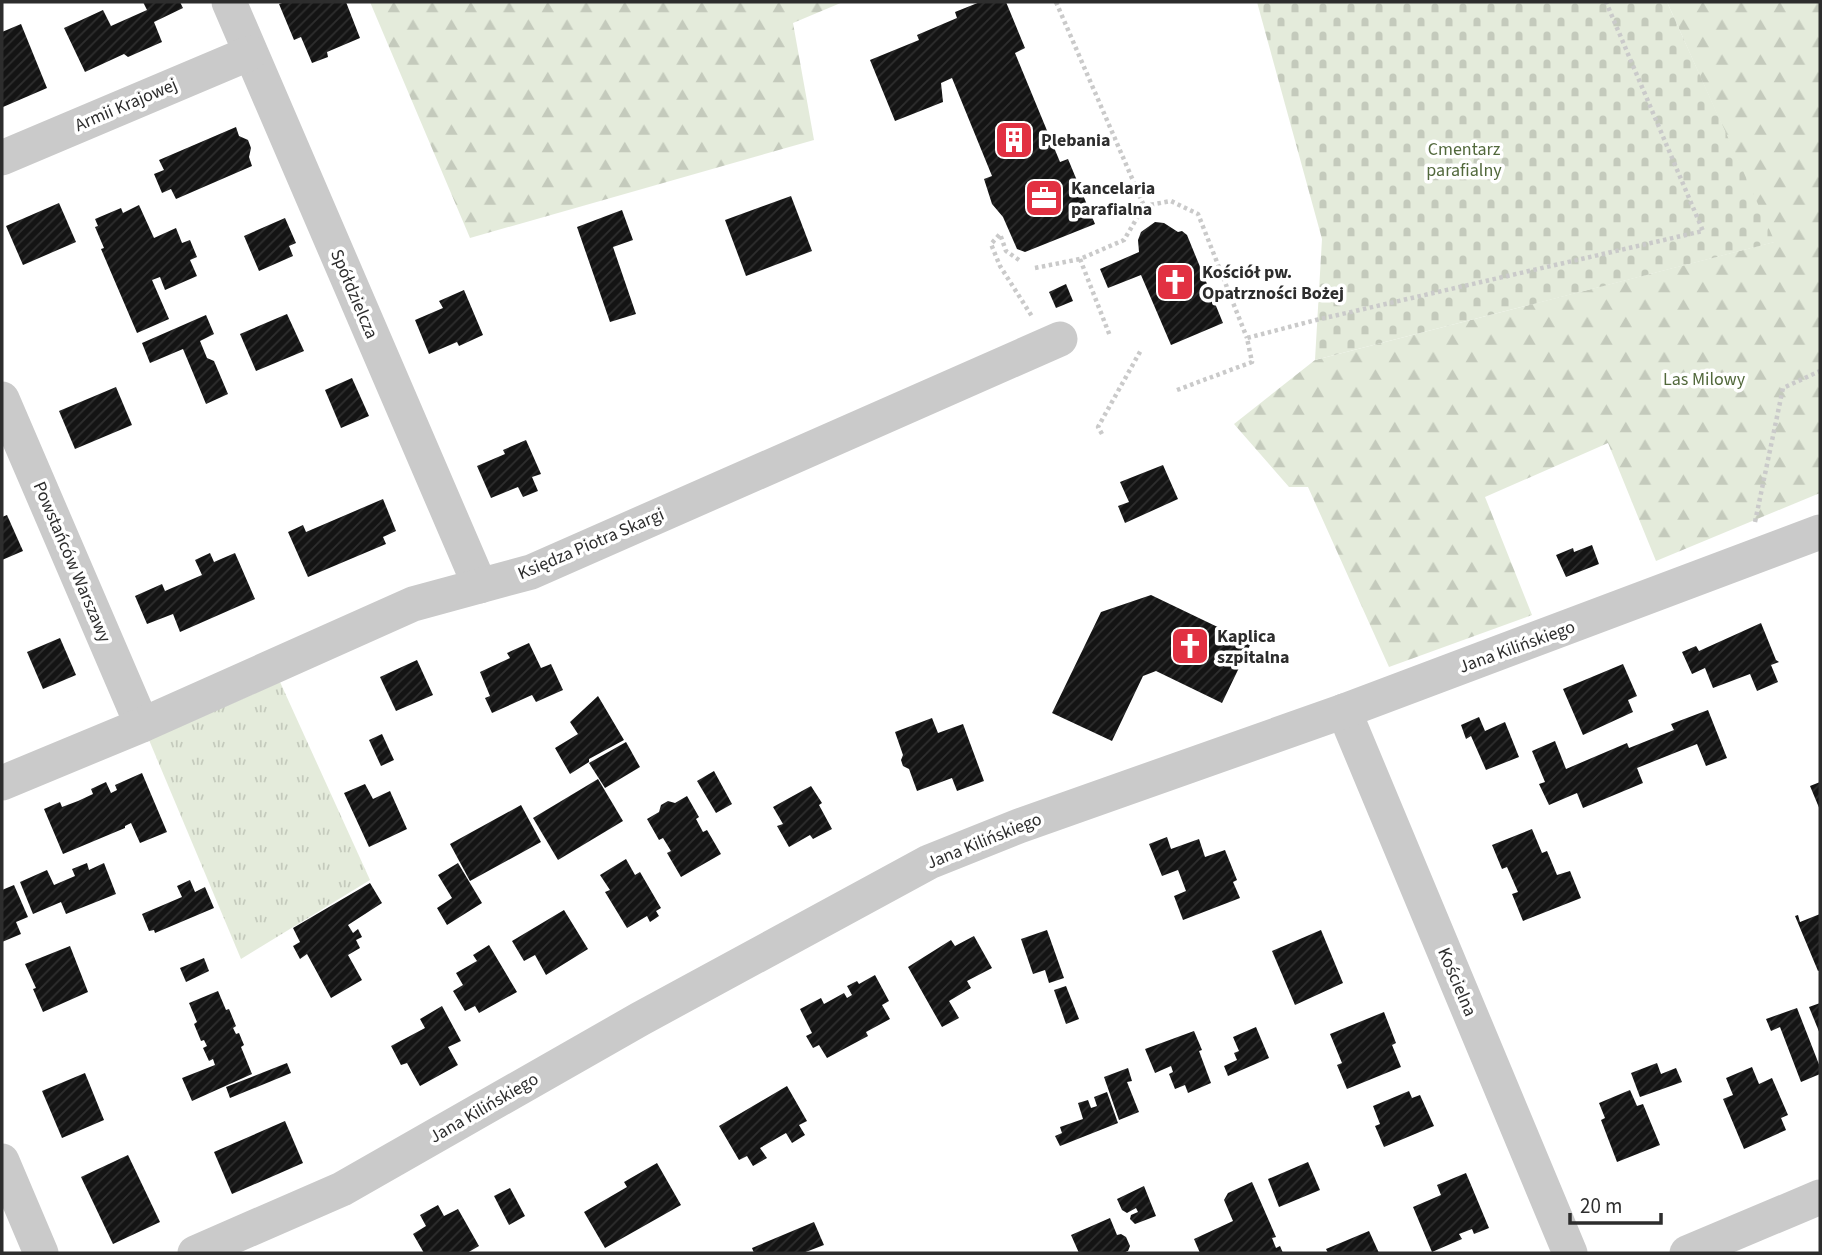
<svg xmlns="http://www.w3.org/2000/svg" width="1822" height="1255" font-family="'Source Sans 3',sans-serif">
	<style>
		.grass { fill: url(#grass-tufts) }
		.forest { fill: url(#forest-firs) }
		.cemetery { fill: url(#cemetery-stones) }
		.building { fill: url(#building-hatch) }
		.lines { fill: none; stroke-linecap: round; stroke-linejoin: round }
		.path { stroke: #cacaca; stroke-width: 4.5; stroke-dasharray: 3.5 3.5; stroke-linecap: butt }
		.minor { stroke: #cacaca; stroke-width: 35 }
		.labels { text-anchor: middle; dominant-baseline: central; stroke-width: 7; stroke-linejoin: round; paint-order: stroke }
		.street-label { font-size: 18px; fill: #2d2d2d; stroke: #fff }
		.poi-label { font-size: 18px; font-weight: bold; fill: #2d2d2d; stroke: #fff; text-anchor: start }
		.park-label { font-size: 18px; fill: #51683b; stroke: #fff }
	</style>
	<defs>
		<pattern id="grass-tufts" width="24" height="20" patternUnits="userSpaceOnUse" patternTransform="scale(1.75)"><rect width="24" height="20" fill="#e4ebdb"/><path d="M3 7l-1-3M5 7V3M7 7l1-3M15 17l-1-3M17 17v-4M19 17l1-3" fill="none" stroke="#c4cabc"/></pattern>
		<pattern id="forest-firs" width="22" height="20" patternUnits="userSpaceOnUse" patternTransform="scale(1.75)"><rect width="22" height="20" fill="#e4ebdb"/><path d="M5 1l3.5 6h-7zM16 11l3.5 6h-7z" fill="#c4cabc"/></pattern>
		<pattern id="cemetery-stones" width="16" height="16" patternUnits="userSpaceOnUse" patternTransform="scale(1.75)"><rect width="16" height="16" fill="#e4ebdb"/><path d="M2 7V4a2 2 0 0 1 4 0v3zM10 15v-3a2 2 0 0 1 4 0v3z" fill="#c4cabc"/></pattern>
		<pattern id="building-hatch" width="6" height="6" patternUnits="userSpaceOnUse" patternTransform="scale(1.75)"><rect width="6" height="6" fill="#141414"/><path d="M-1 1l2-2M0 6l6-6M5 7l2-2" fill="none" stroke="#2e2e2e"/></pattern>
	</defs>
	<rect width="100%" height="100%" fill="#fff"/>
	<polygon class="grass" points="280,682 370,880 241,959 149,740"/>
	<g class="forest">
		<polygon points="370,2 843,2 793,23 814,140 470,238"/>
		<polygon points="1667,2 1820,2 1820,493 1656,561 1608,443 1485,497 1532,615 1389,667 1308,487 1289,487 1234,424 1315,360 1774,242"/>
	</g>
	<polygon class="cemetery" points="1257,2 1667,2 1775,242 1315,360 1322,239"/>
	<g class="building">
		<polygon points="143,2 180,2 183,8 154,22 162,42 128,57 124,54 85,72 64,28 103,10 111,26 147,10"/>
		<polygon points="285,2 346,2 360,38 327,52 328,57 312,63 301,37 294,40 279,4"/>
		<polygon points="980,2 1006,2 1025,48 1015,53 1060,162 1068,159 1095,224 1025,252 1017,249 1003,217 992,204 984,179 992,176 952,78 941,83 943,102 895,121 870,60 919,40 917,35 957,18 955,12"/>
		<polygon points="21,24 47,88 3,107 2,32"/>
		<polygon points="236,127 239,136 248,140 251,148 249,157 252,166 176,199 171,189 162,193 154,174 164,170 159,160"/>
		<polygon points="791,196 812,251 746,276 725,220"/>
		<polygon points="59,203 76,242 23,265 6,226"/>
		<polygon points="139,205 154,238 176,228 182,243 190,240 197,257 190,260 197,276 165,290 160,277 152,280 169,319 137,333 101,249 104,248 95,227 98,226 95,219 121,208 123,213"/>
		<polygon points="622,210 633,240 613,247 636,314 610,322 577,227"/>
		<polygon points="285,218 296,243 289,246 293,256 259,271 244,236"/>
		<polygon points="1155,222 1164,223 1178,232 1182,231 1187,235 1223,323 1171,345 1141,275 1108,288 1100,269 1139,252 1138,240 1141,232"/>
		<polygon points="1066,284 1073,301 1056,308 1049,292"/>
		<polygon points="464,290 483,335 459,346 457,342 429,354 415,320 443,308 439,301"/>
		<polygon points="287,314 304,351 256,371 240,334"/>
		<polygon points="206,315 214,334 200,341 207,358 214,361 228,394 206,404 183,349 150,363 142,343"/>
		<polygon points="352,378 369,416 341,428 325,390"/>
		<polygon points="116,387 132,425 75,449 59,411"/>
		<polygon points="526,440 541,474 532,477 538,491 523,497 518,487 491,498 477,466 505,454 503,450"/>
		<polygon points="1163,465 1178,499 1125,523 1118,506 1129,502 1120,482"/>
		<polygon points="383,499 396,531 383,537 386,544 308,577 288,532 303,525 306,532"/>
		<polygon points="7,515 23,551 2,560 2,517"/>
		<polygon points="1592,545 1599,564 1566,577 1556,555 1573,548 1574,552"/>
		<polygon points="210,553 214,562 235,553 255,599 180,632 173,614 147,624 135,596 162,584 165,591 202,575 195,560"/>
		<polygon points="1151,595 1251,643 1222,703 1156,671 1143,676 1112,741 1052,713 1101,612"/>
		<polygon points="1761,623 1776,660 1779,662 1771,665 1778,682 1757,691 1750,674 1713,688 1705,668 1692,674 1682,652 1696,646 1699,651"/>
		<polygon points="60,638 76,675 43,689 27,652"/>
		<polygon points="529,643 541,668 551,664 563,690 536,702 532,695 492,713 485,698 490,696 480,672 510,658 507,653"/>
		<polygon points="417,660 433,695 396,711 380,677"/>
		<polygon points="1623,664 1637,696 1628,700 1633,712 1583,735 1563,689"/>
		<polygon points="598,696 624,740 589,759 589,762 570,774 555,748 578,734 570,722"/>
		<polygon points="1708,710 1727,758 1706,766 1697,744 1637,768 1643,783 1583,808 1577,793 1549,805 1539,784 1545,782 1532,751 1555,741 1566,769 1627,743 1629,748 1674,730 1671,724"/>
		<polygon points="1479,717 1485,731 1505,722 1519,757 1486,770 1471,736 1466,739 1461,725"/>
		<polygon points="932,718 938,733 963,724 984,781 957,791 952,778 917,791 909,769 903,766 901,760 903,755 895,732"/>
		<polygon points="382,734 394,760 381,766 369,740"/>
		<polygon points="626,742 640,767 605,788 589,763"/>
		<polygon points="714,771 732,804 716,813 697,781"/>
		<polygon points="142,773 167,832 140,843 131,823 125,826 125,828 63,854 44,809 60,802 62,807 78,801 93,794 91,789 106,782 111,793 117,790 115,785"/>
		<polygon points="598,779 623,821 558,860 533,818"/>
		<polygon points="1820,782 1820,810 1810,786"/>
		<polygon points="365,784 373,799 390,791 407,829 369,847 344,793"/>
		<polygon points="811,786 822,803 819,805 832,829 813,839 810,835 789,847 777,826 783,824 773,807"/>
		<polygon points="687,796 699,817 696,819 703,832 707,830 721,854 681,877 667,853 671,851 663,838 659,840 647,819 659,812 661,805 668,801 675,803"/>
		<polygon points="521,805 541,842 470,881 450,844"/>
		<polygon points="1532,829 1542,853 1547,851 1557,875 1570,871 1581,898 1523,921 1512,894 1518,892 1507,867 1502,869 1492,845"/>
		<polygon points="1167,837 1171,849 1199,839 1205,857 1225,850 1237,880 1233,882 1240,898 1183,920 1174,896 1186,891 1178,870 1162,876 1149,844"/>
		<polygon points="626,859 635,875 640,872 661,908 656,911 659,916 650,922 647,916 627,928 605,892 610,890 600,875"/>
		<polygon points="87,863 89,870 104,863 116,894 66,914 61,902 33,914 20,882 47,870 54,885 75,876 72,869"/>
		<polygon points="458,863 482,903 447,925 437,908 452,898 438,875"/>
		<polygon points="190,880 195,892 205,887 214,908 155,933 154,930 149,931 142,914 182,897 177,886"/>
		<polygon points="370,883 382,903 348,925 353,933 358,929 362,937 356,940 360,948 348,955 362,980 331,998 307,954 300,959 293,946 300,942 293,928"/>
		<polygon points="14,885 28,917 16,922 21,934 2,942 2,890"/>
		<polygon points="564,910 588,949 546,975 535,955 524,961 512,941"/>
		<polygon points="1820,914 1820,970 1818,971 1795,916 1798,915 1800,922"/>
		<polygon points="1047,930 1064,978 1049,983 1045,970 1033,974 1021,939"/>
		<polygon points="1321,930 1343,983 1295,1005 1272,951"/>
		<polygon points="974,936 992,968 967,981 971,988 949,1001 959,1018 942,1027 908,967 951,940 955,946"/>
		<polygon points="489,945 517,992 479,1013 475,1006 465,1011 453,991 463,985 456,973 477,961 473,955"/>
		<polygon points="70,946 88,992 43,1012 33,989 36,988 25,964"/>
		<polygon points="204,958 209,971 186,982 180,968"/>
		<polygon points="875,975 889,1001 882,1005 890,1019 866,1032 868,1036 827,1058 819,1045 813,1048 806,1036 812,1033 800,1009 821,998 824,1004 844,993 847,998 852,995 847,986 857,981 859,984"/>
		<polygon points="1066,986 1079,1019 1066,1024 1054,990"/>
		<polygon points="218,991 226,1010 229,1009 236,1026 233,1028 236,1034 239,1033 244,1045 241,1047 252,1074 192,1101 182,1078 215,1065 213,1059 209,1061 203,1048 207,1046 204,1040 201,1041 194,1024 197,1022 189,1003"/>
		<polygon points="1820,1003 1820,1034 1809,1007"/>
		<polygon points="442,1006 461,1041 448,1047 458,1065 420,1086 407,1063 401,1065 391,1046 425,1028 420,1019"/>
		<polygon points="1797,1008 1820,1067 1820,1074 1801,1082 1780,1027 1771,1031 1766,1019"/>
		<polygon points="1384,1012 1396,1043 1392,1045 1401,1067 1347,1089 1337,1065 1342,1063 1330,1034"/>
		<polygon points="1256,1027 1269,1058 1228,1076 1224,1066 1237,1060 1234,1053 1239,1051 1233,1037"/>
		<polygon points="1194,1031 1202,1050 1199,1051 1211,1083 1188,1093 1185,1085 1175,1089 1169,1074 1173,1072 1171,1066 1155,1073 1145,1049"/>
		<polygon points="287,1063 291,1073 230,1098 226,1087"/>
		<polygon points="1657,1063 1661,1074 1676,1068 1682,1082 1640,1097 1631,1073"/>
		<polygon points="1752,1067 1759,1084 1772,1078 1788,1115 1781,1118 1786,1130 1744,1149 1723,1099 1733,1095 1726,1078"/>
		<polygon points="1128,1068 1132,1081 1127,1082 1139,1112 1119,1120 1104,1077"/>
		<polygon points="85,1073 104,1120 62,1138 42,1091"/>
		<polygon points="787,1086 807,1121 799,1125 805,1135 792,1143 786,1133 760,1148 767,1158 753,1166 747,1156 739,1160 719,1126"/>
		<polygon points="1630,1090 1637,1106 1643,1104 1660,1145 1617,1162 1601,1120 1605,1118 1599,1103"/>
		<polygon points="1409,1091 1412,1098 1420,1095 1434,1126 1384,1147 1375,1126 1380,1124 1373,1106"/>
		<polygon points="1107,1092 1118,1123 1060,1146 1055,1136 1062,1133 1060,1127 1083,1119 1078,1103 1088,1100 1091,1108 1097,1106 1094,1097"/>
		<polygon points="285,1121 303,1163 232,1194 214,1152"/>
		<polygon points="128,1155 160,1222 113,1244 81,1177"/>
		<polygon points="1308,1162 1320,1190 1279,1207 1268,1179"/>
		<polygon points="657,1163 681,1205 605,1248 584,1212 627,1187 624,1182"/>
		<polygon points="1466,1173 1489,1228 1474,1234 1472,1229 1459,1234 1462,1239 1432,1252 1413,1207 1441,1195 1437,1185"/>
		<polygon points="1252,1182 1276,1237 1272,1238 1276,1248 1280,1246 1283,1253 1200,1253 1194,1239 1233,1221 1224,1200 1228,1193"/>
		<polygon points="1144,1186 1156,1216 1135,1224 1130,1219 1131,1215 1138,1212 1136,1208 1127,1213 1122,1210 1117,1199"/>
		<polygon points="510,1188 525,1216 509,1225 494,1196"/>
		<polygon points="438,1205 444,1216 458,1209 479,1246 467,1253 424,1253 413,1234 426,1226 420,1215"/>
		<polygon points="1110,1218 1117,1235 1121,1234 1126,1237 1130,1246 1128,1251 1123,1253 1079,1253 1071,1235"/>
		<polygon points="814,1222 824,1245 803,1253 754,1253 752,1248"/>
		<polygon points="1369,1231 1379,1253 1328,1253 1326,1249"/>
	</g>
	<g class="lines">
		<g class="path">
			<polyline points="1056,2 1144,206"/>
			<polyline points="1080,259 1110,336"/>
			<polyline points="1019,260 1006,251 1000,234 991,244 1000,266 1033,318"/>
			<polyline points="1035,268 1080,259 1124,240 1144,206 1171,201 1198,214 1247,338"/>
			<polyline points="1177,390 1252,362 1247,338 1316,320 1703,231 1606,2"/>
			<polyline points="1102,434 1098,427 1141,350"/>
			<polyline points="1755,522 1783,388 1820,371"/>
		</g>
		<g class="minor">
			<polyline points="229,2 480,586"/>
			<polyline points="2,158 250,53"/>
			<polyline points="2,399 142,725"/>
			<polyline points="1344,711 1570,1253"/>
			<polyline points="2,783 142,725 413,604 531,572 1060,339"/>
			<polyline points="2,1161 41,1253"/>
			<polyline points="195,1253 342,1189 640,1019 929,862 1019,826 1344,711 1820,532"/>
			<polyline points="1687,1253 1820,1197"/>
		</g>
	</g>
	<defs>
		<symbol id="building-square" viewBox="-11 -11 22 22"><rect x="-9" y="-9" width="18" height="18" rx="4" fill="#e23142" stroke="#fff"/><path d="M-4-6H4V6H1V3H-1V6H-4ZM-2.5-4.3h1.7v1.8h-1.7ZM.8-4.3h1.7v1.8H.8ZM-2.5-1h1.7V.8h-1.7ZM.8-1h1.7V.8H.8Z" fill="#fff"/></symbol>
		<symbol id="office-square" viewBox="-11 -11 22 22"><rect x="-9" y="-9" width="18" height="18" rx="4" fill="#e23142" stroke="#fff"/><path d="M-6-3h4V-5.5h4V-3h4V5H-6ZM-1-4.5V-3h2v-1.5ZM-6 0V1H6V0Z" fill="#fff"/></symbol>
		<symbol id="church-square" viewBox="-11 -11 22 22"><rect x="-9" y="-9" width="18" height="18" rx="4" fill="#e23142" stroke="#fff"/><path d="M-1.2-6h2.4v3.5h3.3v2.4h-3.3V6h-2.4V-.1h-3.3v-2.4h3.3Z" fill="#fff"/></symbol>
	</defs>
	<g fill-rule="evenodd">
		<use href="#building-square" x="992" y="118" width="44" height="44"/>
		<use href="#office-square" x="1022" y="176" width="44" height="44"/>
		<use href="#church-square" x="1153" y="260" width="44" height="44"/>
		<use href="#church-square" x="1168" y="624" width="44" height="44"/>
	</g>
	<g class="labels">
		<g class="street-label">
			<text transform="translate(126 105) rotate(-23)">Armii Krajowej</text>
			<text transform="translate(354 294) rotate(67)">Spółdzielcza</text>
			<text transform="translate(591 544) rotate(-23)">Księdza Piotra Skargi</text>
			<text transform="translate(72 562) rotate(67)">Powstańców Warszawy</text>
			<text transform="translate(1517 647) rotate(-20)">Jana Kilińskiego</text>
			<text transform="translate(984 841) rotate(-22)">Jana Kilińskiego</text>
			<text transform="translate(1457 982) rotate(67)">Kościelna</text>
			<text transform="translate(484 1108) rotate(-30)">Jana Kilińskiego</text>
		</g>
		<g class="poi-label">
			<text x="1041" y="140">Plebania</text>
			<text x="1071" y="188">Kancelaria<tspan x="1071" dy="21">parafialna</tspan></text>
			<text x="1202" y="272">Kościół pw.<tspan x="1202" dy="21">Opatrzności Bożej</tspan></text>
			<text x="1217" y="636">Kaplica<tspan x="1217" dy="21">szpitalna</tspan></text>
		</g>
		<g class="park-label">
			<text x="1464" y="149">Cmentarz<tspan x="1464" dy="21">parafialny</tspan></text>
			<text x="1704" y="379">Las Milowy</text>
		</g>
	</g>
	<rect width="1822" height="1255" fill="none" stroke="#2d2d2d" stroke-width="7"/>
	<path d="M1570 1213v10h91v-10" fill="none" stroke="#2d2d2d" stroke-width="3.5"/>
	<text x="1580" y="1213" font-size="21" fill="#2d2d2d" stroke="#ffffff" stroke-width="5" paint-order="stroke">20 m</text>
</svg>
